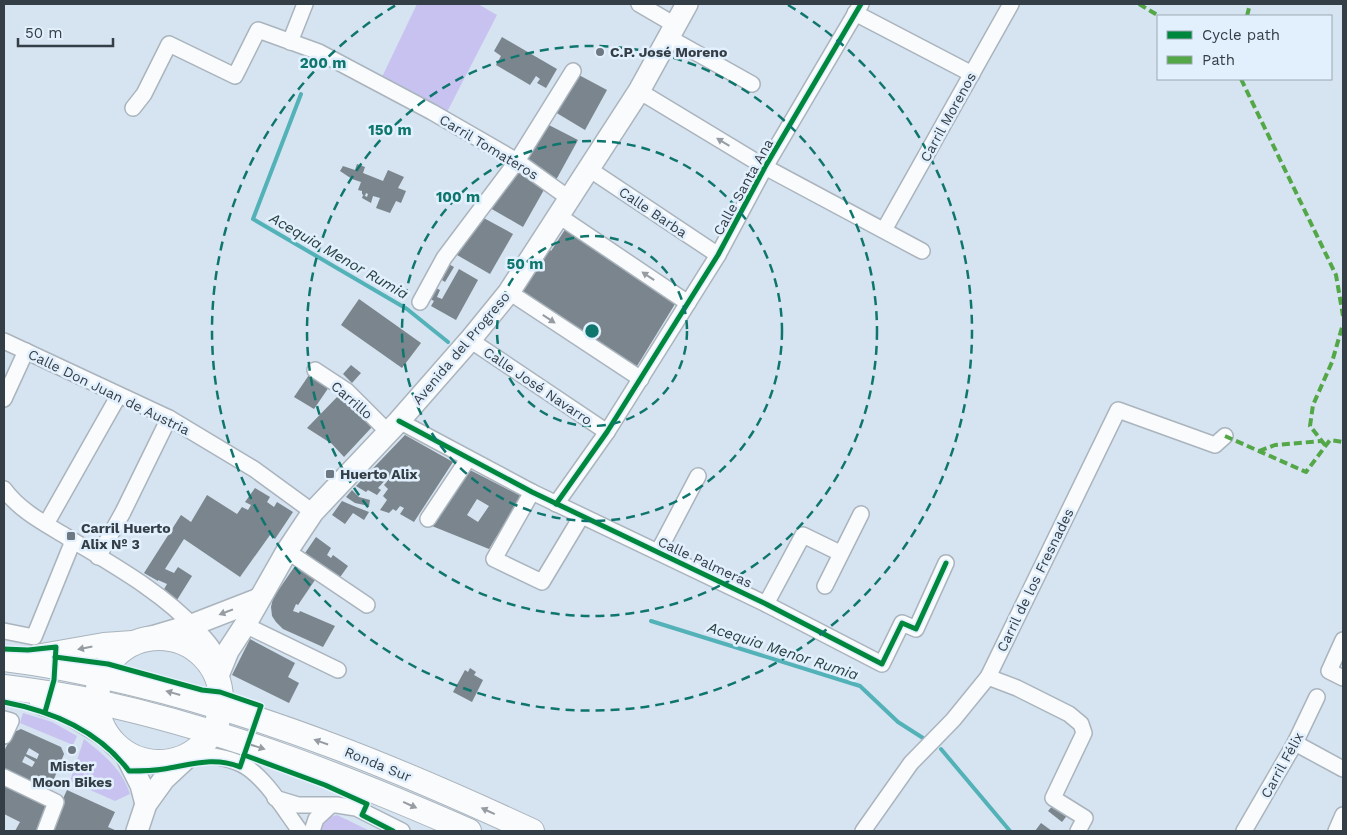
<svg xmlns="http://www.w3.org/2000/svg" width="1347" height="835" font-family="'Work Sans',sans-serif">
	<style>
		.green { fill: #c8c2f1 }
		.lines { fill: none; stroke-linecap: round; stroke-linejoin: round }
		.stream { stroke: #52b2b8; stroke-width: 4 }
		.building { fill: #7a858d; fill-rule: evenodd }
		.street-casing { stroke: #aab4bd; stroke-width: 18 }
		.secondary-casing { stroke: #aab4bd; stroke-width: 24 }
		.primary-casing { stroke: #aab4bd; stroke-width: 26 }
		.street { stroke: #f9fbfd; stroke-width: 15 }
		.secondary { stroke: #f9fbfd; stroke-width: 21 }
		.primary { stroke: #f9fbfd; stroke-width: 24 }
		.quiet { stroke: #53a747; stroke-width: 4; stroke-dasharray: 8 4; stroke-linecap: butt }
		.cycleway-casing { stroke: #e2f0fd; stroke-width: 8 }
		.cycleway { stroke: #00873e; stroke-width: 5 }
		.oneway { fill: #969ca2 }
		.ring { fill: none; stroke: #0f766e; stroke-width: 2.5; stroke-dasharray: 9 6 }
		.poi-dot { fill: #6d7882; stroke: #e2f0fd; stroke-width: 2 }
		.labels { text-anchor: middle; dominant-baseline: central; stroke-width: 5; stroke-linejoin: round; paint-order: stroke }
		.poi-label { font-size: 14px; font-weight: bold; fill: #343e47; stroke: #e2f0fd; text-anchor: start }
		.street-label { font-size: 14px; fill: #343e47; stroke: #e2f0fd }
		.water-label { font-size: 15px; font-style: italic; fill: #284142; stroke: #e2f0fd }
		.centre { fill: #0f766e; stroke: #e2f0fd; stroke-width: 2.5 }
		.ring-label { font-size: 15px; text-anchor: middle; font-weight: bold; fill: #0f766e; stroke: #e2f0fd; stroke-width: 5; stroke-linejoin: round; paint-order: stroke }
	</style>
	<rect width="100%" height="100%" fill="#d6e3f0"/>
	<g class="green">
		<polygon points="417,4 478,4 497,15 447,112 382,77"/>
		<polygon points="23,713 52,722 77,736 73,745 20,723"/>
		<path d="M84,739c20,16 38,30 46,55l-15,7 -45,-20z"/>
		<path d="M337,815l33,16h-49c2,-8 7,-15 16,-16z"/>
	</g>
	<g class="lines">
		<g class="stream">
			<polyline points="301,94 253,219 407,309 448,342"/>
			<polyline points="651,621 860,686 898,722 923,738"/>
			<polyline points="941,749 1010,831"/>
		</g>
	</g>
	<g class="building">
		<polygon points="502,37 557,69 546,88 537,83 540,79 536,76 530,85 496,65 501,56 494,51"/>
		<polygon points="577,74 607,90 585,130 555,112"/>
		<polygon points="545,123 578,140 556,180 523,160"/>
		<polygon points="357,164 365,167 363,173 383,181 388,170 404,177 398,188 406,191 401,203 396,201 390,213 376,208 380,198 373,196 371,203 362,198 363,195 367,197 368,194 366,193 365,196 362,194 362,191 358,190 361,182 352,179 340,171 343,166 355,170"/>
		<polygon points="513,169 545,188 523,227 490,208"/>
		<polygon points="480,216 513,234 490,274 457,255"/>
		<polygon points="566,228 634,274 675,304 637,366 633,367 520,293 550,250 551,251"/>
		<polygon points="445,262 454,267 445,282 437,277"/>
		<polygon points="459,269 478,280 456,320 431,306 434,301 426,297 432,286 440,290 437,297 442,299"/>
		<polygon points="359,299 421,343 402,368 341,325"/>
		<polygon points="351,365 361,373 352,383 343,374"/>
		<polygon points="309,375 329,387 314,409 294,397"/>
		<polygon points="339,395 372,427 344,457 332,444 307,428"/>
		<path d="M405,435l48,27 -39,60 -14,-8 4,-6 -4,-2 -4,5 -3,-2 -4,4 -9,-3 7,-10 -4,-4 5,-7 -4,-4 6,-7 -2,-1 -10,11 3,2 -4,5 -9,-5 -2,2 -10,-6zM409,465l3,3 -8,10 -5,-3z"/>
		<path d="M470,470l51,26 -32,53 -57,-23zM477,499l12,7 -11,16 -11,-7z"/>
		<polygon points="255,488 270,497 267,502 274,507 277,502 293,512 275,539 270,535 240,577 184,539 165,569 174,573 178,567 192,576 177,600 163,591 167,584 158,580 158,581 144,573 181,515 191,522 207,495 237,514 242,507 248,510 251,505 245,502"/>
		<polygon points="352,490 359,497 370,500 369,506 355,503 346,497"/>
		<polygon points="342,501 356,507 369,512 364,520 353,513 345,524 332,515"/>
		<polygon points="316,537 331,548 327,555 331,558 333,555 348,566 338,580 303,556"/>
		<polygon points="297,563 317,577 298,605 296,604 293,611 299,613 300,611 335,626 323,647 283,629 276,622 272,616 271,607 273,598"/>
		<polygon points="250,639 295,663 288,677 299,683 289,703 232,675"/>
		<polygon points="470,668 476,672 474,675 483,680 472,702 453,692 465,670 468,672"/>
		<path d="M21,729l40,18 3,7 -14,35 -8,2 -38,-19v-21l10,-19zM29,748l10,6 -2,5 -11,-5zM25,756l10,6 -3,5 -10,-5z"/>
		<polygon points="4,780 46,802 48,808 37,831 15,831 20,822 4,814"/>
		<polygon points="67,790 115,812 108,827 117,831 52,831 60,805"/>
		<polygon points="1055,803 1069,813 1062,822 1048,811"/>
		<polygon points="1041,823 1052,831 1035,831"/>
	</g>
	<g class="lines">
		<defs>
			<g id="street">
				<polyline points="639,4 675,25"/>
				<polyline points="855,13 972,74"/>
				<polyline points="668,37 752,84"/>
				<polyline points="290,42 305,4"/>
				<polyline points="639,91 765,167 922,251"/>
				<polyline points="133,108 144,94 169,44 235,76 258,30 319,52 432,112 517,161 570,199"/>
				<polyline points="589,169 718,255"/>
				<polyline points="559,216 688,303"/>
				<polyline points="884,230 1011,4"/>
				<polyline points="509,292 641,379"/>
				<polyline points="420,302 444,258 517,161 573,71"/>
				<polyline points="470,340 607,432"/>
				<polyline points="4,341 169,418 254,469 313,512"/>
				<polyline points="315,370 347,391 388,432"/>
				<polyline points="4,399 26,351"/>
				<polyline points="399,421 532,492 766,604 882,664 902,623 916,629 946,563"/>
				<path d="M4,489c16,22 40,34 63,48 44,27 94,54 129,92 11,11 22,23 24,38"/>
				<polyline points="532,492 494,559 542,582 581,517"/>
				<polyline points="556,504 607,432 718,255 765,167 861,4"/>
				<polyline points="428,519 468,459"/>
				<polyline points="46,524 119,395"/>
				<polyline points="287,551 367,605"/>
				<polyline points="658,552 698,476"/>
				<polyline points="98,557 123,512 169,418"/>
				<polyline points="825,586 861,514"/>
				<polyline points="766,604 803,535 840,553"/>
				<polyline points="245,625 338,670"/>
				<polyline points="4,631 34,637 73,541"/>
				<polyline points="1343,640 1329,671 1343,678"/>
				<polyline points="988,677 1017,688 1069,714 1081,724 1084,733 1053,798 1085,818 1078,831"/>
				<polyline points="4,719 11,721 4,736"/>
				<polyline points="1295,743 1343,769"/>
				<path d="M192,753c16,2 34,4 49,11 23,11 44,47 59,67"/>
				<polyline points="4,777 56,802 45,831"/>
				<polyline points="275,798 298,805 337,805 356,808 402,831"/>
				<polyline points="312,831 316,819 330,806"/>
				<polyline points="863,831 911,763 953,720 988,677 1118,410 1215,445 1225,436"/>
				<polyline points="1244,831 1295,743 1317,697"/>
				<polyline points="1336,831 1343,815"/>
			</g>
			<g id="secondary">
				<polyline points="145,639 192,625 259,599"/>
				<polyline points="217,678 228,651 245,625 287,551 313,512 399,421 470,340 509,292 639,91 687,4"/>
				<polyline points="124,751 141,785 146,804"/>
				<polyline points="137,831 146,804 164,779 192,753"/>
			</g>
			<g id="primary">
				<circle cx="159" cy="700" r="62"/>
				<polyline points="36,657 104,645 133,643"/>
				<path d="M4,659c43,5 85,14 127,24 139,33 272,88 401,148"/>
				<path d="M4,687c31,4 62,8 93,15 129,28 251,76 372,129"/>
				<polyline points="42,703 65,710 108,736"/>
			</g>
		</defs>
		<use href="#street" class="street-casing"/>
		<use href="#secondary" class="secondary-casing"/>
		<use href="#primary" class="primary-casing"/>
		<use href="#street" class="street"/>
		<use href="#secondary" class="secondary"/>
		<use href="#primary" class="primary"/>
		<g class="quiet">
			<polyline points="1139,4 1159,16"/>
			<polyline points="1247,16 1250,4"/>
			<polyline points="1241,79 1336,275 1343,316"/>
			<polyline points="1225,436 1306,472 1330,440 1343,442"/>
			<polyline points="1325,445 1310,426 1313,405 1332,362 1343,324"/>
			<polyline points="1259,451 1275,445 1322,441"/>
		</g>
		<defs>
			<g id="cycleway">
				<polyline points="399,421 532,492 766,604 882,664 902,623 916,629 946,563"/>
				<polyline points="556,504 607,432 718,255 765,167 861,4"/>
				<polyline points="4,649 28,650 56,647 54,680 45,712"/>
				<path d="M4,702c47,9 95,29 125,69 12,0 23,0 35,-2 26,-4 50,-13 76,-2l21,-61 -41,-14 -18,-2 -94,-26 -53,-7"/>
				<polyline points="244,755 325,785 367,804 362,815 393,831"/>
			</g>
		</defs>
		<use href="#cycleway" class="cycleway-casing"/>
		<use href="#cycleway" class="cycleway"/>
	</g>
	<defs><path id="oneway-solid" d="M-6-.8H1V-3.2L6.5 0L1 3.2V.8H-6Z" transform="scale(1.25)"/></defs>
	<g class="oneway">
		<use href="#oneway-solid" transform="translate(723 142) rotate(-149)"/>
		<use href="#oneway-solid" transform="translate(648 276) rotate(-146)"/>
		<use href="#oneway-solid" transform="translate(549 319) rotate(33)"/>
		<use href="#oneway-solid" transform="translate(226 612) rotate(159)"/>
		<use href="#oneway-solid" transform="translate(85 648) rotate(169)"/>
		<use href="#oneway-solid" transform="translate(173 693) rotate(-164)"/>
		<use href="#oneway-solid" transform="translate(321 742) rotate(-161)"/>
		<use href="#oneway-solid" transform="translate(258 747) rotate(18)"/>
		<use href="#oneway-solid" transform="translate(410 805) rotate(24)"/>
		<use href="#oneway-solid" transform="translate(488 811) rotate(-155)"/>
	</g>
	<g class="ring">
		<circle cx="592" cy="331" r="95"/>
		<circle cx="592" cy="331" r="190"/>
		<circle cx="592" cy="331" r="285"/>
		<path d="M788 5A380 380 0 1 1 396 5"/>
	</g>
	<g class="poi-dot">
		<circle cx="600" cy="52" r="5"/>
		<rect x="325" y="469" width="10" height="10" rx="2.5"/>
		<rect x="66" y="531" width="10" height="10" rx="2.5"/>
		<circle cx="72" cy="750" r="5"/>
	</g>
	<g class="labels">
		<g class="poi-label">
			<text x="610" y="52">C.P. José Moreno</text>
			<text x="340" y="474">Huerto Alix</text>
			<text x="81" y="528">Carril Huerto<tspan x="81" dy="16">Alix Nº 3</tspan></text>
			<text x="72" y="766" text-anchor="middle">Mister<tspan x="72" dy="16">Moon Bikes</tspan></text>
		</g>
		<g class="street-label">
			<text transform="translate(948 117) rotate(-61)">Carril Morenos</text>
			<text transform="translate(489 147) rotate(31)">Carril Tomateros</text>
			<text transform="translate(743 187) rotate(-61)">Calle Santa Ana</text>
			<text transform="translate(653 212) rotate(34)">Calle Barba</text>
			<text transform="translate(461 348) rotate(-50)">Avenida del Progreso</text>
			<text transform="translate(538 386) rotate(34)">Calle José Navarro</text>
			<text transform="translate(109 392) rotate(26)">Calle Don Juan de Austria</text>
			<text transform="translate(352 400) rotate(41)">Carrillo</text>
			<text transform="translate(705 562) rotate(25)">Calle Palmeras</text>
			<text transform="translate(1035 580) rotate(-64)">Carril de los Fresnades</text>
			<text transform="translate(378 764) rotate(22)">Ronda Sur</text>
			<text transform="translate(1282 765) rotate(-61)">Carril Félix</text>
		</g>
		<g class="water-label">
			<text transform="translate(339 256) rotate(30)">Acequia Menor Rumia</text>
			<text transform="translate(783 651) rotate(18)">Acequia Menor Rumia</text>
		</g>
	</g>
	<circle cx="592" cy="331" r="8" class="centre"/>
	<g class="ring-label">
		<text x="323" y="68">200 m</text>
		<text x="390" y="135">150 m</text>
		<text x="458" y="202">100 m</text>
		<text x="525" y="269">50 m</text>
	</g>
	<rect width="1347" height="835" fill="none" stroke="#343e47" stroke-width="10"/>
	<rect x="1157" y="15" width="175" height="65" fill="#e2f0fd" stroke="#9ca9b4"/>
	<rect x="1167" y="31" width="25" height="8" fill="#00873e" stroke="#9ca9b4"/>
	<text x="1202" y="40" font-size="15" fill="#343e47">Cycle path</text>
	<rect x="1167" y="56" width="25" height="8" fill="#53a747" stroke="#9ca9b4"/>
	<text x="1202" y="65" font-size="15" fill="#343e47">Path</text>
	<path d="M18 38v8h95v-8" fill="none" stroke="#343e47" stroke-width="2.5"/>
	<text x="25" y="38" font-size="15" fill="#343e47" stroke="#e2f0fd" stroke-width="4" paint-order="stroke">50 m</text>
</svg>
